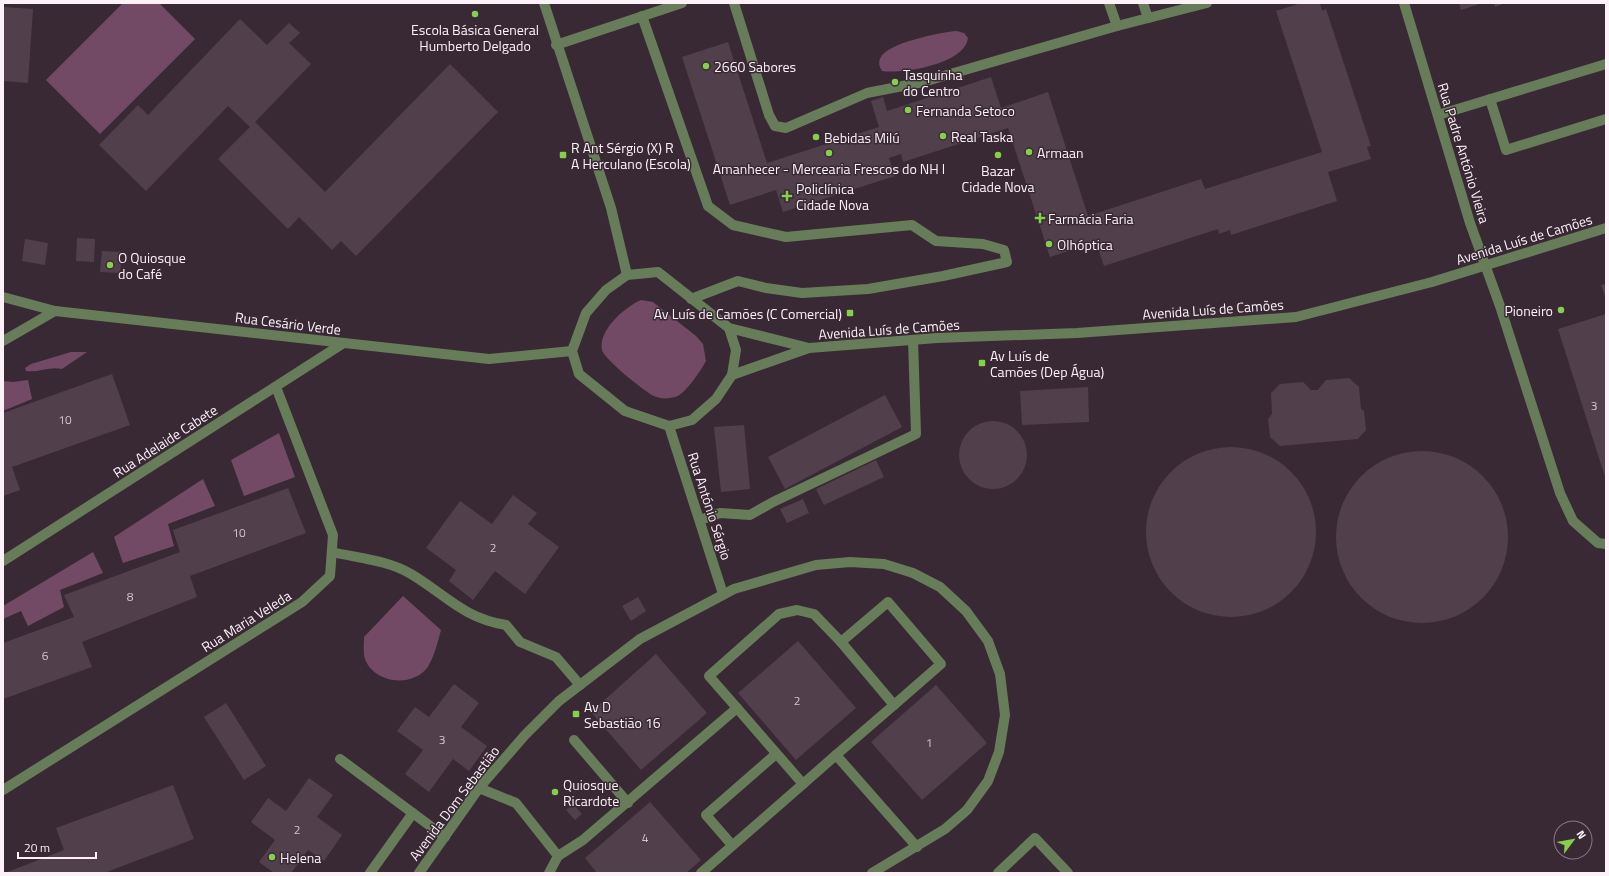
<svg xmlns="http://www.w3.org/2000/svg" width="1609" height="876" font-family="'Titillium Web',sans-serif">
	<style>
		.green { fill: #724a65 }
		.building { fill: #51404b }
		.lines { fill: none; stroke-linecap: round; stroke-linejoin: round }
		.minor { stroke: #677c59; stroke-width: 10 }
		.poi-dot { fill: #86cf4b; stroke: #392934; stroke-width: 1.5 }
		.labels { text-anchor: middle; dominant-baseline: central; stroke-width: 3; stroke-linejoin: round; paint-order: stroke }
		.number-label { font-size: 12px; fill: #d1c5cc }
		.poi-label { font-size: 14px; fill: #fcf1f7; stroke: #392934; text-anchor: start }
		.street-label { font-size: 14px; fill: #fcf1f7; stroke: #392934 }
	</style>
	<rect width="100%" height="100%" fill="#392934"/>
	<g class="green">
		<polygon points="123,3 159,3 195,39 100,134 46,80"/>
		<path d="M957,31l7,2 4,5c-3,26 -65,36 -86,33 -2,-4 -4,-7 -2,-12 5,-16 62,-27 77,-28z"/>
		<path d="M641,300l12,2 43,34 7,8 3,17c-5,9 -21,34 -31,36 -7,2 -15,2 -21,-1 -9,-4 -50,-37 -52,-46 -4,-20 23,-43 39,-50z"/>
		<path d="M71,352h16l-25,17c-12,-3 -24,4 -36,2l-1,-3 6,-4z"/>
		<polygon points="28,380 32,399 3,411 3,381 13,382"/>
		<polygon points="279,433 295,477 244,496 231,460"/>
		<polygon points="203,479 215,506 168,524 174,546 123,563 114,537"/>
		<polygon points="93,552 103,573 60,590 64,607 28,626 21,611 3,619 3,606"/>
		<path d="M403,596l38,34c-3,11 -7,28 -14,38 -16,20 -53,15 -62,-9 -2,-6 -1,-16 -1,-22z"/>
	</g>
	<g class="building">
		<polygon points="1301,3 1320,3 1322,11 1326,9 1371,146 1367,147 1371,159 1328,172 1337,201 1231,235 1230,230 1219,234 1218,229 1104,266 1096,242 1050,257 1008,128 903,162 901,154 889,158 895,176 783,212 776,190 730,205 682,57 728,42 767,163 879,127 871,101 883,97 887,111 991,77 1001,108 1048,92 1088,216 1201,179 1205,189 1322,152 1276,11"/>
		<polygon points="1459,3 1483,3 1461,10"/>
		<polygon points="1494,3 1506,3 1495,7"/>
		<polygon points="3,7 33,9 28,83 3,81"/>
		<polygon points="240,19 267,45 289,23 300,33 289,43 311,64 255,122 325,192 450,64 498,112 356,256 341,241 332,250 299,217 288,229 218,159 250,127 228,106 146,191 99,145 138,105 148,115"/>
		<polygon points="77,238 95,239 94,262 76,261"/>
		<polygon points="25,239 48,243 45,265 22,261"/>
		<polygon points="102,251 122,252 120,273 100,272"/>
		<polygon points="1606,284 1606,299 1601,285"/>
		<polygon points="1606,314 1606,480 1558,329"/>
		<polygon points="112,374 130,425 12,467 20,490 3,496 3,413"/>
		<polygon points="1349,378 1359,387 1361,409 1364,411 1366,430 1358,439 1280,446 1270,437 1268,419 1272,414 1271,393 1280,384 1303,382 1311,390 1318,390 1326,380"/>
		<polygon points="1088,387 1089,422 1022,425 1020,391"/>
		<polygon points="885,395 902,427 785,489 768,457"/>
		<circle cx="993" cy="455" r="34"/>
		<polygon points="744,425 750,489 721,492 714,427"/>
		<circle cx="1231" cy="532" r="85"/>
		<circle cx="1422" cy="537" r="86"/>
		<polygon points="876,460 884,477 824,505 816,489"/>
		<polygon points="288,488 306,533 190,576 197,597 82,642 92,667 3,699 3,643 74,617 64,595 180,552 173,530"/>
		<polygon points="513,495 537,513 528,524 559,547 525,594 495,571 473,600 449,581 456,570 426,548 460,501 492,524"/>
		<polygon points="803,499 809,513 787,523 780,509"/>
		<polygon points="638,597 646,611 631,621 622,606"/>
		<polygon points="798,641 856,708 796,760 738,693"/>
		<polygon points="656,654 707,713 641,770 591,712"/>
		<polygon points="454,684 479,703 461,727 487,746 469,771 453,759 429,792 405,774 423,750 397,731 415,707 429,717"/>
		<polygon points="936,685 987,743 922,800 871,742"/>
		<polygon points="226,703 266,766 244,780 204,717"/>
		<polygon points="309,778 333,795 317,817 342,835 324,861 308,850 291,873 274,873 259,862 275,840 251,822 268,798 286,811"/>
		<polygon points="173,785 194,839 104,873 5,873 64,850 56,828"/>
		<polygon points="650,802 701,860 686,873 597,873 585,858"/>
		<polygon points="573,804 582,814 575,820 566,810"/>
	</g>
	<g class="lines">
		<g class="minor">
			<polyline points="544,3 611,208 627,275"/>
			<polyline points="734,3 769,115 775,126 786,128 867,93 923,82 1117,26 1207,3"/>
			<polyline points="1109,3 1117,26"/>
			<polyline points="1143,3 1148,18"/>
			<polyline points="1404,3 1470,223 1500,306 1560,493 1573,521 1598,543 1606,544"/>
			<polyline points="642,16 708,206 733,225 786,237 912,225 936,241 983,244 1004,250 1007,262 943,276 868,289 802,293 766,288 738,281 691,299"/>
			<polyline points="556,45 682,3"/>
			<polyline points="1490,99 1506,150 1606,119"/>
			<polyline points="1438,115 1606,64"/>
			<polyline points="3,297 55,311 489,359 572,351"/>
			<polyline points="729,328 736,350 732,375 716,399 692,420 669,426 625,411 579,374 572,351 586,313 606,290 627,275 658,272 729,328 809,348"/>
			<polyline points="3,341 55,311"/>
			<polyline points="732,375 809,348 937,338 1077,333 1296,317 1432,282 1606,228"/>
			<polyline points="669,426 723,594"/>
			<polyline points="700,520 720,513 750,515 773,502 916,434 913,340"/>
			<path d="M332,552c25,6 56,8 79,22 35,21 52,44 95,51l14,17 36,15 24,28"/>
			<polyline points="3,561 342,344"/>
			<polygon points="888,602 941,664 894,705 841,642"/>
			<polyline points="737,708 709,676 779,614 797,610 814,614 841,642"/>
			<polyline points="574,740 628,803"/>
			<polyline points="836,755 894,705"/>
			<polyline points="340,759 445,837"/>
			<polyline points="479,788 516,803 558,856 549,873"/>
			<polyline points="3,790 302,602 330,576 333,535 276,387"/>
			<polyline points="732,845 706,815 776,754"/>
			<polyline points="558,856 583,840 737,708 803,784 836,755 917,847"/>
			<polyline points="370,873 413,813"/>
			<polyline points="419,873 479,788 525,735 559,701 640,639 734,589 816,565 850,562 884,564 913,573 940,587 966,611 988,641 1000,674 1005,715 999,752 988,781 967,810 945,829 872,873"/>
			<polyline points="701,873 803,784"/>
			<polyline points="998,873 1035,838 1068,873"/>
		</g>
	</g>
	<g class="poi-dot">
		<circle cx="475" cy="14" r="4"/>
		<circle cx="706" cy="66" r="4"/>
		<circle cx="895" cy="82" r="4"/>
		<circle cx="908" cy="110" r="4"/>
		<circle cx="943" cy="136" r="4"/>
		<circle cx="816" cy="137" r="4"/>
		<circle cx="1029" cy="152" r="4"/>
		<circle cx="829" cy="153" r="4"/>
		<rect x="559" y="151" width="8" height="8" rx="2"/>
		<circle cx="998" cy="155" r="4"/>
		<path d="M785 190h4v4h4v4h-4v4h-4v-4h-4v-4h4z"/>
		<path d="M1038 212h4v4h4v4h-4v4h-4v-4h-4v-4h4z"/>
		<circle cx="1049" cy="244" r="4"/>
		<circle cx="110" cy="265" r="4"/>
		<circle cx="1561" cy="310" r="4"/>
		<rect x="846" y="309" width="8" height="8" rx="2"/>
		<rect x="978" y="359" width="8" height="8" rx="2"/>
		<rect x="572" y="710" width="8" height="8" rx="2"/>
		<circle cx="555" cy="792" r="4"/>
		<circle cx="272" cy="857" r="4"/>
	</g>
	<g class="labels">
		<g class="number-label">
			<text x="1594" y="405">3</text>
			<text x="65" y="419">10</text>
			<text x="239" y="532">10</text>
			<text x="493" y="547">2</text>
			<text x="130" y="596">8</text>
			<text x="45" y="655">6</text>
			<text x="797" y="700">2</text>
			<text x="442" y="739">3</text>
			<text x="929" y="742">1</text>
			<text x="297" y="829">2</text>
			<text x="645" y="837">4</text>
		</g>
		<g class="poi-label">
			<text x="475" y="29" text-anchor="middle">Escola Básica General<tspan x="475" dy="16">Humberto Delgado</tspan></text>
			<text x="714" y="66">2660 Sabores</text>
			<text x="903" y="74">Tasquinha<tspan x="903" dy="16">do Centro</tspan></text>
			<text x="916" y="110">Fernanda Setoco</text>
			<text x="951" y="136">Real Taska</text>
			<text x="824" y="137">Bebidas Milú</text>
			<text x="571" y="147">R Ant Sérgio (X) R<tspan x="571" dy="16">A Herculano (Escola)</tspan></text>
			<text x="1037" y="152">Armaan</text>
			<text x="829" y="168" text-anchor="middle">Amanhecer - Mercearia Frescos do NH I</text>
			<text x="998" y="170" text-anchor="middle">Bazar<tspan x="998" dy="16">Cidade Nova</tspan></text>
			<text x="796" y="188">Policlínica<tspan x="796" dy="16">Cidade Nova</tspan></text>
			<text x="1048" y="218">Farmácia Faria</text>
			<text x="1057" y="244">Olhóptica</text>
			<text x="118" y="257">O Quiosque<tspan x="118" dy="16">do Café</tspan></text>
			<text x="1553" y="310" text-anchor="end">Pioneiro</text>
			<text x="842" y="313" text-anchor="end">Av Luís de Camões (C Comercial)</text>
			<text x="990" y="355">Av Luís de<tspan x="990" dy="16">Camões (Dep Água)</tspan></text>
			<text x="584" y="706">Av D<tspan x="584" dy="16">Sebastião 16</tspan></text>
			<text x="563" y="784">Quiosque<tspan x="563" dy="16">Ricardote</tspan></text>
			<text x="280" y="857">Helena</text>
		</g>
		<g class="street-label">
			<text transform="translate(1464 153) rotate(73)">Rua Padre António Vieira</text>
			<text transform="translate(1524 239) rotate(-17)">Avenida Luís de Camões</text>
			<text transform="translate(1213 309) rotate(-4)">Avenida Luís de Camões</text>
			<text transform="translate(288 323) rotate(7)">Rua Cesário Verde</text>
			<text transform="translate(889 329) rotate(-4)">Avenida Luís de Camões</text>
			<text transform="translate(165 441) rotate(-33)">Rua Adelaide Cabete</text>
			<text transform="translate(710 506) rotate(72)">Rua António Sérgio</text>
			<text transform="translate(246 621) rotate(-32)">Rua Maria Veleda</text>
			<text transform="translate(454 803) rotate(-53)">Avenida Dom Sebastião</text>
		</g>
	</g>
	<rect width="1609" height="876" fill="none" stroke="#fcf1f7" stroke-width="8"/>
	<g transform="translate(1573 840) rotate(58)"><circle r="19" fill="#392934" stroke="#877982"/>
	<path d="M0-3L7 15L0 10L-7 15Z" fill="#86cf4b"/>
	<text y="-6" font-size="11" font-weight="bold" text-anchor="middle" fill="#fcf1f7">N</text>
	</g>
	<path d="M18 852v6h78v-6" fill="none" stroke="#fcf1f7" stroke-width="2"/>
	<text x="24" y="852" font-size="12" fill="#fcf1f7" stroke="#392934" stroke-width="3" paint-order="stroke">20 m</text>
</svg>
